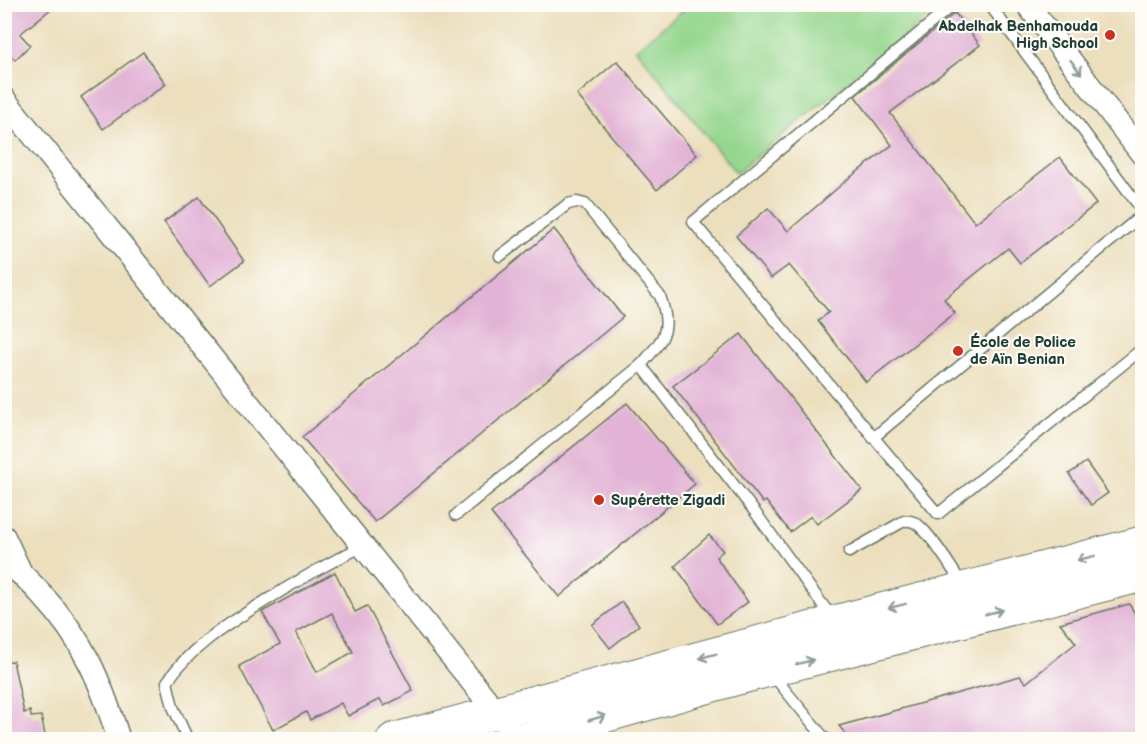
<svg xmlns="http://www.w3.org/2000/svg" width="1147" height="744" font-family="'Balsamiq Sans',sans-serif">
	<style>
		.green { fill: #96d78f; stroke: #5a8a62; stroke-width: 1.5 }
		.building { fill: #e2b3d6; fill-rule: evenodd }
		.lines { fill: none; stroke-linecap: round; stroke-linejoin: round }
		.service-casing { stroke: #677664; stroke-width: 13 }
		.minor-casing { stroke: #677664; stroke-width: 25 }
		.primary-casing { stroke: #677664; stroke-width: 35 }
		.service { stroke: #fff; stroke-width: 10 }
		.minor { stroke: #fff; stroke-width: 22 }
		.primary { stroke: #fff; stroke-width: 33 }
		.oneway { stroke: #8f9e9a }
		.poi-dot { fill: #c8321e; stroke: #fdfcf7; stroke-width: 2 }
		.labels { text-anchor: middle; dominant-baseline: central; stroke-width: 4.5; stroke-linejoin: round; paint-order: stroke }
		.poi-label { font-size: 15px; font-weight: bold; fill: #1f3d34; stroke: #fdfcf7; text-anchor: start }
	</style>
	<rect width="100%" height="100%" fill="#fdfcf7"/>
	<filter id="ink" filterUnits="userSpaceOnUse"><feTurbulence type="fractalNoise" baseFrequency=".0167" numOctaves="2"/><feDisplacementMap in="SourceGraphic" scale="12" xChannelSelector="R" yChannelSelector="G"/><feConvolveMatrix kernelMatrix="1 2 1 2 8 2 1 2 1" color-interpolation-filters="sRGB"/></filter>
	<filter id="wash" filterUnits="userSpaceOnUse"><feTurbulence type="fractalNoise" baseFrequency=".008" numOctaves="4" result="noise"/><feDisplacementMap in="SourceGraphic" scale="24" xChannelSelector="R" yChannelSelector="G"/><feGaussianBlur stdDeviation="1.35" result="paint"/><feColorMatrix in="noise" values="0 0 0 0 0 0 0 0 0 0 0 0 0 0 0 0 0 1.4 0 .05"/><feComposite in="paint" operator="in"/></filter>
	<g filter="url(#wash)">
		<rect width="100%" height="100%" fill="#ecdfbd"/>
		<polygon class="green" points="690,5 690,4 943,5 736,173 636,49"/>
		<g id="blocks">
			<g class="building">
				<polygon points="4,4 57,4 20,34 30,45 15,60 4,48"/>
				<polygon points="955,13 980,45 890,113 975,223 1060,157 1096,204 1020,263 1008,248 944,299 955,313 866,382 818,321 829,312 789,265 771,278 736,236 768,208 788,231 848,179 892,145 855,96"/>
				<polygon points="143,52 166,84 103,129 81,97"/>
				<polygon points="617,61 697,155 657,190 577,95"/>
				<polygon points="199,197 244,261 210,286 164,222"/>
				<polygon points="554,229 623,317 375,522 302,437"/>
				<polygon points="741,334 862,490 817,524 811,516 790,532 766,501 763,503 673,386"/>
				<polygon points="627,403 695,484 559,597 491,513"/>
				<polygon points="1086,462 1108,493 1091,505 1069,474"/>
				<polygon points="709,535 723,551 716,557 748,602 717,624 675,566"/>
				<path d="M335,572l20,40 12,-6 46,85 -29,15 -4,-7 -32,17 -7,-13 -31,17 -4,-8 -33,18 -34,-64 41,-22 -18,-32zM332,613l21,39 -36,20 -21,-40z"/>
				<polygon points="622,602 639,625 610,648 592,625"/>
				<polygon points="1129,604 1143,626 1143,740 851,740 839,726 1020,676 1026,683 1076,643 1060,623"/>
				<polygon points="13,661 24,713 30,711 31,717 41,716 46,740 4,740 4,662"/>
			</g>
		</g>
	</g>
	<g filter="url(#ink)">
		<use href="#blocks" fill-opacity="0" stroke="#677664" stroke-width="1.5"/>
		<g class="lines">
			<defs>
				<g id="service">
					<polyline points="954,4 693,222 938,514 1142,349"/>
					<polyline points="989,4 1142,210"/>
					<path d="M500,256l68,-52 9,-2 8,2 75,92c13,36 3,43 -19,69l114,147 78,107"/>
					<polyline points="873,438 1142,215"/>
					<polyline points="456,515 641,365"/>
					<path d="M849,552l55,-31c5,-1 9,0 13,3 15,11 36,46 46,62"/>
					<polyline points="772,674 826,740"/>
					<path d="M188,740l-15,-33 -6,-25c23,-35 60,-57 95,-79 33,-21 66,-40 101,-57"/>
				</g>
				<g id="minor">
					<polyline points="1027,4 1142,154"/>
					<polyline points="4,99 505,723"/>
					<polyline points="4,537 20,571"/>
					<path d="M4,562c16,9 26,20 38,33 42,45 59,87 77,145"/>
				</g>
				<g id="primary">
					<polyline points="393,740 835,622 1142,543"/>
					<polyline points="520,740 738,678 1142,575"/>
				</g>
			</defs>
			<use href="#service" class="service-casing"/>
			<use href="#minor" class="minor-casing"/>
			<use href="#primary" class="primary-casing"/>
			<use href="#service" class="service"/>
			<use href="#minor" class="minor"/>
			<use href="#primary" class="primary"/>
		</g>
		<defs><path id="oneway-shaft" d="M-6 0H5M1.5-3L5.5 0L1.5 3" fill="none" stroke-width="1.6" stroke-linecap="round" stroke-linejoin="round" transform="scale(1.5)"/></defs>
		<g class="oneway">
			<use href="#oneway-shaft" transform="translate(1076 67) rotate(52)"/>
			<use href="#oneway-shaft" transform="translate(1086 558) rotate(166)"/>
			<use href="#oneway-shaft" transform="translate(897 606) rotate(166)"/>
			<use href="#oneway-shaft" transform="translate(994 612) rotate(-15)"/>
			<use href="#oneway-shaft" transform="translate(708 656) rotate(165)"/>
			<use href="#oneway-shaft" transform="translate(805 662) rotate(-15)"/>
			<use href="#oneway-shaft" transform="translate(597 718) rotate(-16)"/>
		</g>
	</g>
	<g class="poi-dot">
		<circle cx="1110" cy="35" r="6"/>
		<circle cx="958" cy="351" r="6"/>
		<circle cx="599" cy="500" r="6"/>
	</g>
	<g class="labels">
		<g class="poi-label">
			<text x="1098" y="26" text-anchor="end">Abdelhak Benhamouda<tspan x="1098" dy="17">High School</tspan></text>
			<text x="970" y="342">École de Police<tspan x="970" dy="17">de Aïn Benian</tspan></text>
			<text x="611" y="500">Supérette Zigadi</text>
		</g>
	</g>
	<rect width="1147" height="744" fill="none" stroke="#fdfcf7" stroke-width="24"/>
</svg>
